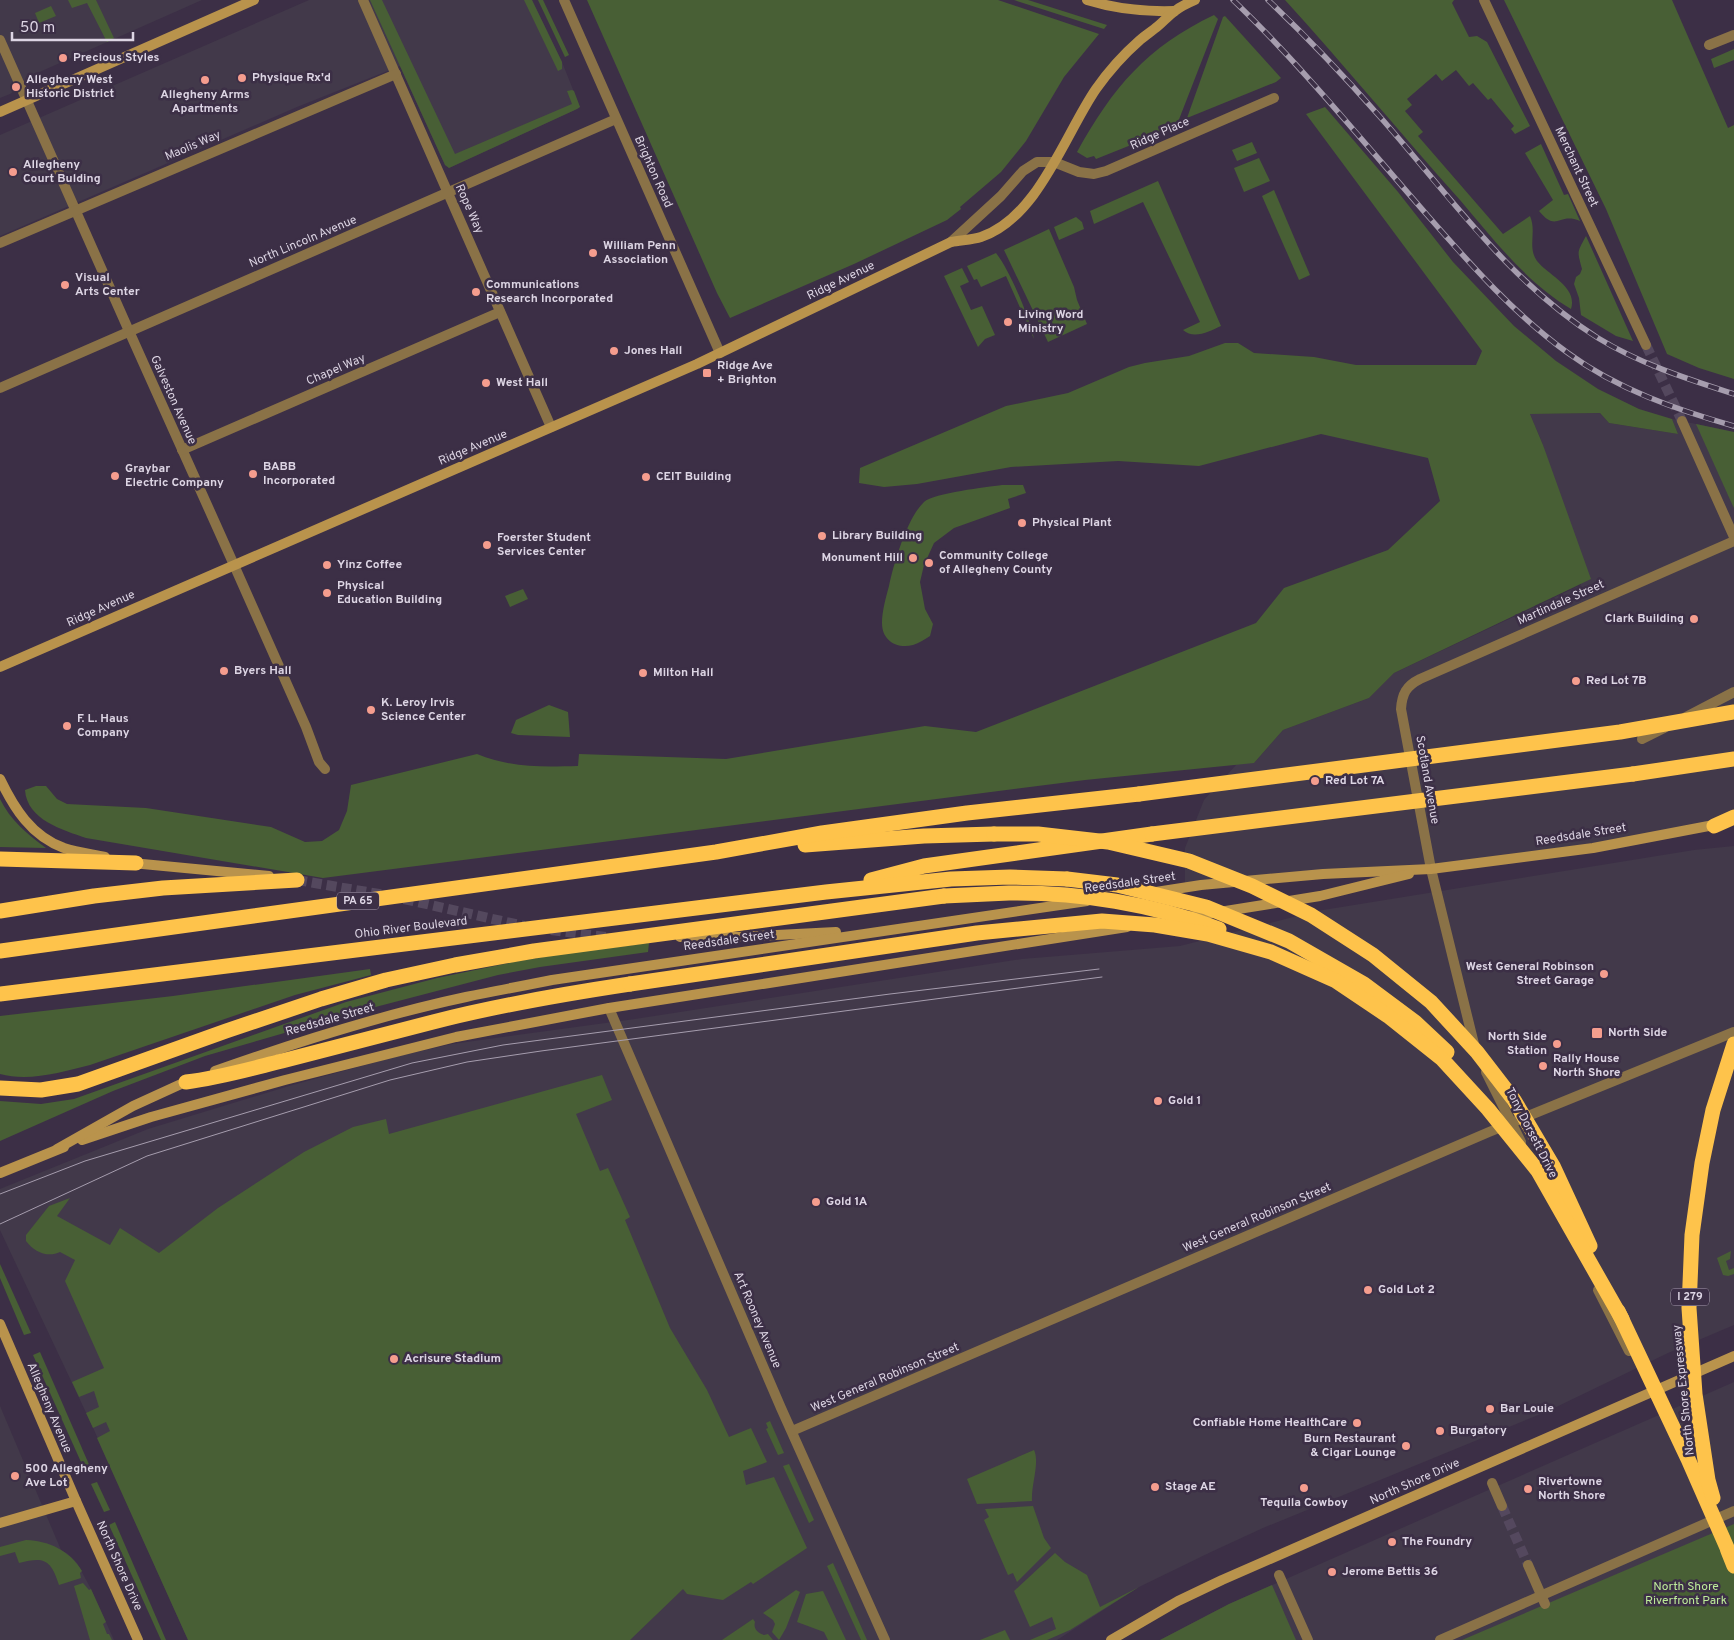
<svg xmlns="http://www.w3.org/2000/svg" width="1734" height="1640" font-family="Overpass,sans-serif">
	<style>
		.commercial { fill: #42394a }
		.green { fill: #485f35 }
		.lines { fill: none; stroke-linecap: round; stroke-linejoin: round }
		.pedestrian-tunnel { stroke: #54485e; stroke-width: 10; stroke-dasharray: 10 5; stroke-linecap: butt }
		.minor-tunnel { stroke: #54485e; stroke-width: 10; stroke-dasharray: 10 5; stroke-linecap: butt }
		.secondary-tunnel { stroke: #54485e; stroke-width: 10; stroke-dasharray: 10 5; stroke-linecap: butt }
		.pedestrian { stroke: #8a7247; stroke-width: 10 }
		.minor { stroke: #8a7247; stroke-width: 10 }
		.tertiary { stroke: #8a7247; stroke-width: 10 }
		.secondary { stroke: #b9934c; stroke-width: 10 }
		.motorway { stroke: #fec34b; stroke-width: 15 }
		.tram { stroke: #a69dae; stroke-width: 1 }
		.rail-casing { stroke: #a69dae; stroke-width: 5.5 }
		.rail { stroke: #3c2f46; stroke-width: 4; stroke-dasharray: 11; stroke-linecap: butt }
		.motorway-bridge { stroke: #fec34b; stroke-width: 15 }
		.poi-dot { fill: #f59d8e; stroke: #3c2f46; stroke-width: 2 }
		.labels { text-anchor: middle; dominant-baseline: central; stroke-width: 5; stroke-linejoin: round; paint-order: stroke }
		.shield { fill: #3c2f46; stroke: #ada3b5; stroke-width: 1 }
		.shield-label { font-size: 11px; font-weight: bold; fill: #ddd5e4 }
		.poi-label { font-size: 12px; font-weight: bold; fill: #ddd5e4; stroke: #3c2f46; text-anchor: start }
		.street-label { font-size: 12px; fill: #ddd5e4; stroke: #3c2f46 }
		.park-label { font-size: 12px; fill: #beec9a; stroke: #3c2f46 }
	</style>
	<rect width="100%" height="100%" fill="#3c2f46"/>
	<g class="commercial">
		<polygon points="0,0 202,0 35,74 10,94 0,98"/>
		<polygon points="309,0 532,0 562,62 580,107 577,109 449,168 445,165 400,66 297,107 0,236 0,135"/>
		<polygon points="1600,413 1609,423 1678,434 1672,419 1734,432 1734,820 1431,869 1185,887 1185,848 1204,800 1237,764 1255,762 1283,730 1369,698 1394,673 1581,585 1543,445 1530,414"/>
		<polygon points="1734,846 1734,1325 1668,1353 1548,1411 1263,1528 1211,1552 1139,1587 1057,1640 188,1640 90,1421 0,1230 0,1189 148,1129 289,1086 394,1057 452,1044 635,1019 1022,959 1180,946 1317,911 1694,850"/>
		<polygon points="1734,1382 1734,1640 1160,1640 1229,1604"/>
		<polygon points="0,1406 61,1550 68,1554 77,1563 91,1589 114,1640 0,1640"/>
	</g>
	<g class="green">
		<polygon points="68,0 96,0 114,38 107,42 87,3 72,8"/>
		<polygon points="370,0 382,0 455,154 572,104 567,91 572,90 574,91 580,107 577,109 449,168 445,165"/>
		<polygon points="524,0 532,0 562,62 562,69 558,71"/>
		<polygon points="538,0 543,0 569,55 565,57"/>
		<polygon points="587,0 998,0 1099,34 1064,77 1026,141 1001,172 960,207 961,209 947,220 854,264 730,318 717,293"/>
		<polygon points="1014,0 1028,0 1107,25 1104,29"/>
		<path d="M1285,0h169l-2,3 17,34 8,-1 10,6 43,84 -15,8 -4,-5 3,-3 -23,-28 -3,2 -15,-17 -4,3 -13,-16 -14,11 -6,-7 -29,25 5,6 -7,6 18,21 -5,4 85,98 27,-18c7,16 -3,31 7,45 11,14 41,26 34,48 -45,-27 -78,-70 -111,-109 -59,-66 -115,-134 -175,-200z"/>
		<polygon points="1504,0 1672,0 1728,128 1734,125 1734,379 1699,368 1667,354 1606,209"/>
		<polygon points="51,6 56,16 39,23 35,13"/>
		<path d="M1214,15l4,4 -40,103 -32,17 -50,20 -2,-3 -7,2 -10,-6c36,-65 70,-105 137,-137z"/>
		<polygon points="1225,16 1281,78 1276,82 1187,118 1223,17"/>
		<polygon points="1734,49 1734,60 1714,68 1711,59"/>
		<path d="M1325,107l73,85 55,70 61,64 42,35 42,28 41,20 33,10 6,15 -69,-11 -9,-10 -70,1 13,31 48,134 -197,94 -25,25 -86,32 -29,33 -169,17 -762,98 -237,-40c-23,-8 -59,-18 -61,-48l11,-4h10l11,13 10,5 79,4 125,19 34,15 17,-1 17,-11 8,-19 4,-26 126,-31c35,14 64,13 101,12l1,-12 147,5 199,-33 51,6 280,-109 28,-35 104,-38 52,-49 -12,-43 -107,-24 -122,32 -81,-5 -107,6 -94,17 -33,3 -25,-4 1,-15 146,-62 62,-13 61,-26 16,-4 44,-7 36,-13h13l16,10 60,4 42,8h120l6,-14 -176,-237z"/>
		<polygon points="1252,142 1257,153 1237,161 1232,150"/>
		<path d="M1541,144l23,51 4,-1 12,27c-22,-9 -23,12 -41,-10l14,-11 -28,-47z"/>
		<polygon points="1259,158 1270,181 1244,192 1234,168"/>
		<path d="M1158,181l63,145c-11,5 -27,14 -38,4l17,-8 -57,-120 -49,22 -4,-13z"/>
		<polygon points="1274,190 1310,275 1299,280 1262,196"/>
		<polygon points="1076,217 1082,222 1084,229 1059,240 1054,227"/>
		<polygon points="1049,229 1074,287 1077,300 1087,324 1048,342 1004,250"/>
		<path d="M1586,236l47,105 -17,-5 -35,-21 -2,-17 -5,-14 2,-7 4,-3 2,-5c-5,-19 -5,-16 4,-33z"/>
		<path d="M996,253c13,16 34,65 38,86l-28,-63 -25,11 -4,-8 -3,1 -7,-14z"/>
		<polygon points="962,268 969,282 960,286 971,310 982,306 995,335 985,339 978,347 944,276"/>
		<polygon points="1696,424 1734,432 1734,508 1732,504"/>
		<path d="M1002,485h21l3,8 -18,6 2,9 -56,20 -20,15 -10,22 -4,17 5,27 8,15 -3,12c-5,3 -11,7 -17,9 -16,4 -31,-4 -31,-22 0,-12 4,-26 7,-37 5,-23 18,-68 35,-84 10,-9 63,-15 78,-17z"/>
		<polygon points="523,589 528,599 510,607 505,596"/>
		<polygon points="549,705 568,712 570,737 518,735 511,733 516,720"/>
		<path d="M0,799c10,21 28,36 46,49l-46,-1z"/>
		<polygon points="649,943 648,952 540,967 498,975 364,1010 205,1056 113,1091 0,1141 0,1101 41,1104 74,1099 346,1002 437,978 513,962 568,953"/>
		<path d="M370,969l1,6 -76,20 -205,70c-28,7 -61,17 -90,9v-58l173,-20z"/>
		<path d="M602,1075l10,25 -36,14 24,57 8,-3 22,49 -5,3 45,108 37,62 22,47 22,-9 16,34 -24,9 3,14 28,-8 33,71 -54,36 -2,-2 -28,18 -36,-6 -4,-5 -53,51h-442l-91,-202 13,-7 -4,-9 -13,6 -7,-15 13,-6 -5,-16 -15,6 -7,-15 32,-14 -39,-87 10,-21 -15,-8c-12,6 -26,0 -34,-11v-6l23,-29 21,-8 -13,18 53,29 10,-17 39,25 59,-45 86,-56 49,-25 33,-8 3,15z"/>
		<polygon points="1731,1251 1730,1259 1726,1261 1729,1270 1734,1268 1734,1274 1728,1276 1723,1275 1717,1258"/>
		<polygon points="0,1264 31,1333 24,1335 0,1278"/>
		<polygon points="40,1352 91,1469 85,1471 33,1355"/>
		<polygon points="770,1421 784,1453 778,1455 766,1429 768,1428 766,1423"/>
		<path d="M1034,1450c6,13 -3,34 -2,51l-55,3 -10,-25z"/>
		<polygon points="789,1464 814,1520 809,1523 783,1466"/>
		<polygon points="97,1482 110,1510 104,1512 91,1484"/>
		<polygon points="1033,1506 1044,1538 1051,1548 1017,1582 1013,1573 1008,1575 984,1520 989,1517 985,1509"/>
		<polygon points="115,1522 166,1640 161,1640 109,1525"/>
		<polygon points="1734,1524 1734,1640 1462,1640"/>
		<path d="M26,1540c24,1 44,11 56,31l-2,2 1,5 -22,7c-8,-25 -14,-29 -40,-22l-4,-11 -15,4v-9z"/>
		<polygon points="1055,1553 1065,1562 1087,1575 1100,1607 1139,1587 1070,1630 1047,1640 1030,1640 1056,1629 1052,1617 1030,1627 1014,1591"/>
		<polygon points="833,1563 867,1640 861,1640 827,1566"/>
		<polygon points="83,1583 89,1590 91,1589 106,1622 103,1624 107,1634 109,1634 112,1640 90,1640 74,1586"/>
		<polygon points="1272,1585 1296,1640 1160,1640 1229,1604"/>
		<polygon points="796,1590 800,1592 786,1628 779,1640 772,1632 775,1624 773,1620 763,1613"/>
		<polygon points="823,1591 846,1640 828,1640 824,1632 797,1622 806,1594"/>
		<path d="M753,1619l2,3c-2,7 3,11 9,13l4,-1 5,6h-51z"/>
		<polygon points="1005,1630 1010,1640 980,1640"/>
	</g>
	<g class="lines">
		<polyline class="pedestrian-tunnel" points="1502,1506 1528,1565"/>
		<polyline class="minor-tunnel" points="1646,345 1682,421"/>
		<g class="secondary-tunnel">
			<polyline points="297,880 385,895"/>
			<polyline points="404,899 524,926"/>
			<polyline points="551,930 606,937"/>
		</g>
		<g class="pedestrian">
			<polyline points="1492,1483 1502,1506"/>
			<polyline points="1528,1565 1545,1604"/>
			<polyline points="1279,1575 1308,1640"/>
			<polyline points="1440,1640 1734,1511"/>
		</g>
		<g class="minor">
			<polyline points="363,0 551,427"/>
			<polyline points="1484,0 1646,345"/>
			<polyline points="0,40 129,331 234,565 306,727 319,762 325,769"/>
			<polyline points="1709,45 1734,35"/>
			<polyline points="951,242 1001,196 1023,171 1037,162 1054,162 1079,172 1094,174 1106,171 1274,98"/>
			<polyline points="0,243 396,74"/>
			<polyline points="0,388 616,119"/>
			<polyline points="1682,421 1734,537"/>
			<polyline points="182,450 500,312"/>
			<polyline points="1686,717 1734,692"/>
			<polyline points="1642,739 1664,728"/>
			<path d="M1431,869l-30,-160c1,-15 5,-23 19,-30l314,-138"/>
		</g>
		<g class="tertiary">
			<polyline points="564,0 720,353"/>
			<polyline points="1431,869 1475,1048"/>
			<polyline points="609,1008 781,1408 885,1640"/>
			<polyline points="1486,1072 1521,1142"/>
			<polyline points="1598,1290 1629,1351"/>
			<polyline points="792,1431 1489,1132 1734,1032"/>
		</g>
		<g class="secondary">
			<path d="M1087,0c29,9 56,12 87,11"/>
			<polyline points="0,112 254,0"/>
			<path d="M0,667l697,-303 254,-122c9,-2 21,-2 30,-5 57,-19 84,-103 115,-148 12,-17 28,-35 44,-49 6,-5 12,-9 18,-14 6,-5 11,-11 17,-15 6,-5 13,-8 20,-11"/>
			<path d="M0,779c14,29 31,57 64,69 13,4 27,6 41,9"/>
			<polyline points="132,863 269,876"/>
			<polyline points="1156,892 1201,885 1323,874 1431,869 1593,848 1719,824"/>
			<polyline points="1188,917 1320,896 1409,874"/>
			<polyline points="680,937 738,937 836,932"/>
			<path d="M215,1071c82,-29 166,-56 251,-74 28,-6 57,-11 86,-17l535,-79"/>
			<polyline points="82,1140 151,1117 285,1080 456,1037 609,1008 1127,927"/>
			<polyline points="57,1149 133,1106 192,1079"/>
			<polyline points="0,1173 64,1147"/>
			<polyline points="0,1324 76,1501 138,1640"/>
			<polyline points="0,1523 76,1501"/>
			<polyline points="1111,1640 1178,1601 1222,1580 1734,1356"/>
		</g>
		<g class="motorway">
			<polyline points="1633,774 1734,759"/>
			<polyline points="1714,826 1734,817"/>
			<polyline points="805,845 924,836 994,834"/>
			<polyline points="0,859 136,863"/>
			<polyline points="871,880 924,866 1152,834"/>
			<polyline points="0,911 94,896 163,888 297,880"/>
			<polyline points="0,951 716,852 822,833 967,813 1139,794"/>
			<polyline points="0,994 826,892 951,879 1010,877 1067,879"/>
			<path d="M186,1082c33,-4 64,-13 96,-21 51,-13 101,-26 151,-39 65,-17 131,-28 197,-38"/>
			<polyline points="0,1088 41,1090 78,1084 226,1031 321,999 386,980 455,965 534,951 944,896"/>
			<polyline points="1728,1551 1734,1566"/>
		</g>
		<g class="tram">
			<polyline points="0,1194 85,1161 412,1063 503,1045 890,994 1099,969"/>
			<polyline points="0,1224 147,1156 390,1080 467,1062 541,1051 1102,977"/>
		</g>
		<defs>
			<g id="rail">
				<path d="M1233,0c70,67 131,143 195,216 44,50 86,98 140,137 49,36 109,57 166,73"/>
				<path d="M1268,0c39,37 77,77 113,118 68,77 128,164 217,220 42,26 90,41 136,56"/>
			</g>
		</defs>
		<use href="#rail" class="rail-casing"/>
		<use href="#rail" class="rail"/>
		<g class="motorway-bridge">
			<polyline points="1139,794 1620,732 1734,712"/>
			<polyline points="994,834 1038,834 1108,842 1189,861 1252,886 1311,915 1373,955 1431,1002 1477,1052 1514,1100 1553,1166 1590,1246"/>
			<polyline points="1152,834 1633,774"/>
			<polyline points="1067,879 1117,885 1206,907 1289,941 1364,984 1415,1022 1447,1052"/>
			<path d="M944,896c22,-1 44,-2 65,-3 70,-1 144,11 210,36"/>
			<polyline points="630,984 977,933 1102,921 1155,925 1208,934 1271,952 1336,981 1388,1016 1442,1059 1488,1109 1538,1171 1622,1319"/>
			<polyline points="1618,1311 1688,1459 1728,1550"/>
			<polyline points="1713,1498 1708,1480 1695,1394 1689,1308 1692,1235 1702,1163 1713,1110 1734,1044"/>
		</g>
	</g>
	<g class="poi-dot">
		<circle cx="63" cy="58" r="5"/>
		<circle cx="242" cy="78" r="5"/>
		<circle cx="205" cy="80" r="5"/>
		<circle cx="16" cy="87" r="5"/>
		<circle cx="13" cy="172" r="5"/>
		<circle cx="593" cy="253" r="5"/>
		<circle cx="65" cy="285" r="5"/>
		<circle cx="476" cy="292" r="5"/>
		<circle cx="1008" cy="322" r="5"/>
		<circle cx="614" cy="351" r="5"/>
		<rect x="702" y="368" width="10" height="10" rx="2.5"/>
		<circle cx="486" cy="383" r="5"/>
		<circle cx="253" cy="474" r="5"/>
		<circle cx="115" cy="476" r="5"/>
		<circle cx="646" cy="477" r="5"/>
		<circle cx="1022" cy="523" r="5"/>
		<circle cx="822" cy="536" r="5"/>
		<circle cx="487" cy="545" r="5"/>
		<circle cx="913" cy="558" r="5"/>
		<circle cx="929" cy="563" r="5"/>
		<circle cx="327" cy="565" r="5"/>
		<circle cx="327" cy="593" r="5"/>
		<circle cx="1694" cy="619" r="5"/>
		<circle cx="224" cy="671" r="5"/>
		<circle cx="643" cy="673" r="5"/>
		<circle cx="1576" cy="681" r="5"/>
		<circle cx="371" cy="710" r="5"/>
		<circle cx="67" cy="726" r="5"/>
		<circle cx="1315" cy="781" r="5"/>
		<circle cx="1604" cy="974" r="5"/>
		<rect x="1591" y="1027" width="12" height="12" rx="2.5"/>
		<circle cx="1557" cy="1044" r="5"/>
		<circle cx="1543" cy="1066" r="5"/>
		<circle cx="1158" cy="1101" r="5"/>
		<circle cx="816" cy="1202" r="5"/>
		<circle cx="1368" cy="1290" r="5"/>
		<circle cx="394" cy="1359" r="5"/>
		<circle cx="1490" cy="1409" r="5"/>
		<circle cx="1357" cy="1423" r="5"/>
		<circle cx="1440" cy="1431" r="5"/>
		<circle cx="1406" cy="1446" r="5"/>
		<circle cx="15" cy="1476" r="5"/>
		<circle cx="1155" cy="1487" r="5"/>
		<circle cx="1304" cy="1488" r="5"/>
		<circle cx="1528" cy="1489" r="5"/>
		<circle cx="1392" cy="1542" r="5"/>
		<circle cx="1332" cy="1572" r="5"/>
	</g>
	<g class="labels">
		<g class="shield">
			<rect x="337" y="892.5" width="42" height="17" rx="4"/>
			<rect x="1671" y="1288.5" width="38" height="17" rx="4"/>
		</g>
		<g class="shield-label">
			<text x="358" y="901">PA 65</text>
			<text x="1690" y="1297">I 279</text>
		</g>
		<g class="poi-label">
			<text x="73" y="58">Precious Styles</text>
			<text x="252" y="78">Physique Rx'd</text>
			<text x="26" y="80">Allegheny West<tspan x="26" dy="14">Historic District</tspan></text>
			<text x="205" y="95" text-anchor="middle">Allegheny Arms<tspan x="205" dy="14">Apartments</tspan></text>
			<text x="23" y="165">Allegheny<tspan x="23" dy="14">Court Bulding</tspan></text>
			<text x="603" y="246">William Penn<tspan x="603" dy="14">Association</tspan></text>
			<text x="75" y="278">Visual<tspan x="75" dy="14">Arts Center</tspan></text>
			<text x="486" y="285">Communications<tspan x="486" dy="14">Research Incorporated</tspan></text>
			<text x="1018" y="315">Living Word<tspan x="1018" dy="14">Ministry</tspan></text>
			<text x="624" y="351">Jones Hall</text>
			<text x="717" y="366">Ridge Ave<tspan x="717" dy="14">+ Brighton</tspan></text>
			<text x="496" y="383">West Hall</text>
			<text x="263" y="467">BABB<tspan x="263" dy="14">Incorporated</tspan></text>
			<text x="125" y="469">Graybar<tspan x="125" dy="14">Electric Company</tspan></text>
			<text x="656" y="477">CEIT Building</text>
			<text x="1032" y="523">Physical Plant</text>
			<text x="832" y="536">Library Building</text>
			<text x="497" y="538">Foerster Student<tspan x="497" dy="14">Services Center</tspan></text>
			<text x="939" y="556">Community College<tspan x="939" dy="14">of Allegheny County</tspan></text>
			<text x="903" y="558" text-anchor="end">Monument Hill</text>
			<text x="337" y="565">Yinz Coffee</text>
			<text x="337" y="586">Physical<tspan x="337" dy="14">Education Building</tspan></text>
			<text x="1684" y="619" text-anchor="end">Clark Building</text>
			<text x="234" y="671">Byers Hall</text>
			<text x="653" y="673">Milton Hall</text>
			<text x="1586" y="681">Red Lot 7B</text>
			<text x="381" y="703">K. Leroy Irvis<tspan x="381" dy="14">Science Center</tspan></text>
			<text x="77" y="719">F. L. Haus<tspan x="77" dy="14">Company</tspan></text>
			<text x="1325" y="781">Red Lot 7A</text>
			<text x="1594" y="967" text-anchor="end">West General Robinson<tspan x="1594" dy="14">Street Garage</tspan></text>
			<text x="1608" y="1033">North Side</text>
			<text x="1547" y="1037" text-anchor="end">North Side<tspan x="1547" dy="14">Station</tspan></text>
			<text x="1553" y="1059">Rally House<tspan x="1553" dy="14">North Shore</tspan></text>
			<text x="1168" y="1101">Gold 1</text>
			<text x="826" y="1202">Gold 1A</text>
			<text x="1378" y="1290">Gold Lot 2</text>
			<text x="404" y="1359">Acrisure Stadium</text>
			<text x="1500" y="1409">Bar Louie</text>
			<text x="1347" y="1423" text-anchor="end">Confiable Home HealthCare</text>
			<text x="1450" y="1431">Burgatory</text>
			<text x="1396" y="1439" text-anchor="end">Burn Restaurant<tspan x="1396" dy="14">&amp; Cigar Lounge</tspan></text>
			<text x="25" y="1469">500 Allegheny<tspan x="25" dy="14">Ave Lot</tspan></text>
			<text x="1538" y="1482">Rivertowne<tspan x="1538" dy="14">North Shore</tspan></text>
			<text x="1165" y="1487">Stage AE</text>
			<text x="1304" y="1503" text-anchor="middle">Tequila Cowboy</text>
			<text x="1402" y="1542">The Foundry</text>
			<text x="1342" y="1572">Jerome Bettis 36</text>
		</g>
		<g class="street-label">
			<text transform="translate(1160 134) rotate(-24)">Ridge Place</text>
			<text transform="translate(193 146) rotate(-23)">Maolis Way</text>
			<text transform="translate(1576 167) rotate(65)">Merchant Street</text>
			<text transform="translate(653 172) rotate(66)">Brighton Road</text>
			<text transform="translate(469 209) rotate(66)">Rope Way</text>
			<text transform="translate(303 242) rotate(-23)">North Lincoln Avenue</text>
			<text transform="translate(841 281) rotate(-26)">Ridge Avenue</text>
			<text transform="translate(336 370) rotate(-23)">Chapel Way</text>
			<text transform="translate(173 400) rotate(66)">Galveston Avenue</text>
			<text transform="translate(473 448) rotate(-23)">Ridge Avenue</text>
			<text transform="translate(1561 603) rotate(-24)">Martindale Street</text>
			<text transform="translate(101 609) rotate(-24)">Ridge Avenue</text>
			<text transform="translate(1427 780) rotate(80)">Scotland Avenue</text>
			<text transform="translate(1581 835) rotate(-9)">Reedsdale Street</text>
			<text transform="translate(1130 883) rotate(-8)">Reedsdale Street</text>
			<text transform="translate(411 928) rotate(-7)">Ohio River Boulevard</text>
			<text transform="translate(729 941) rotate(-8)">Reedsdale Street</text>
			<text transform="translate(330 1020) rotate(-16)">Reedsdale Street</text>
			<text transform="translate(1531 1133) rotate(63)">Tony Dorsett Drive</text>
			<text transform="translate(1257 1218) rotate(-23)">West General Robinson Street</text>
			<text transform="translate(757 1320) rotate(67)">Art Rooney Avenue</text>
			<text transform="translate(885 1378) rotate(-23)">West General Robinson Street</text>
			<text transform="translate(1684 1390) rotate(-96)">North Shore Expressway</text>
			<text transform="translate(49 1408) rotate(67)">Allegheny Avenue</text>
			<text transform="translate(1415 1482) rotate(-24)">North Shore Drive</text>
			<text transform="translate(119 1566) rotate(66)">North Shore Drive</text>
		</g>
		<g class="park-label">
			<text x="1686" y="1587">North Shore<tspan x="1686" dy="14">Riverfront Park</tspan></text>
		</g>
	</g>
	<path d="M12 32v8h121v-8" fill="none" stroke="#ddd5e4" stroke-width="2.5"/>
	<text x="20" y="32" font-size="15" fill="#ddd5e4" stroke="#3c2f46" stroke-width="4" paint-order="stroke">50 m</text>
</svg>
